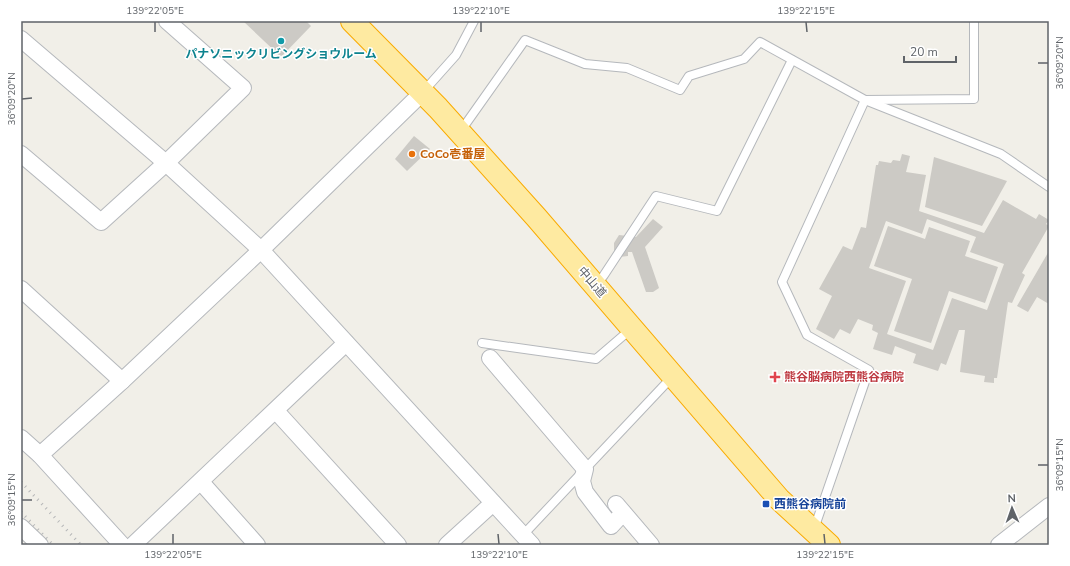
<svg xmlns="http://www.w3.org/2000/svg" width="1070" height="566" font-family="'Nunito Sans','Noto Sans JP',sans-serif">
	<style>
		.building { fill: #cccac5; fill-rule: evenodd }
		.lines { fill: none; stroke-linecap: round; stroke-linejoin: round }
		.service-casing { stroke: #b5b8bc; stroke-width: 10 }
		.minor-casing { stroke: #b5b8bc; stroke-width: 18 }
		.trunk-casing { stroke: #f9ab00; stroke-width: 24 }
		.service { stroke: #fff; stroke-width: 8 }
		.minor { stroke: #fff; stroke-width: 16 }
		.trunk { stroke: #feeaa1; stroke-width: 22 }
		.rail { stroke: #b6b7b8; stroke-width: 3; stroke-dasharray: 1 5; stroke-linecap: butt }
		.ticks { fill: none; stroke: #5f6368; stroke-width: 1.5 }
		.culture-dot { fill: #0f9aa8; stroke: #fff; stroke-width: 1.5 }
		.food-dot { fill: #e8710a; stroke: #fff; stroke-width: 1.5 }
		.health-dot { fill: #e0444e; stroke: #fff; stroke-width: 1.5 }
		.transit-dot { fill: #1a4fb4; stroke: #fff; stroke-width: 1.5 }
		.labels { text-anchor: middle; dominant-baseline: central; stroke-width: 3; stroke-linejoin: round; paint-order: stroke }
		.culture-label { font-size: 12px; font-weight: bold; fill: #0d838f; stroke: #fff }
		.food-label { font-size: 12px; font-weight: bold; fill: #c56008; stroke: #fff; text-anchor: start }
		.street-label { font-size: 12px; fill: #5f6368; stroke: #fff }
		.health-label { font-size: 12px; font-weight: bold; fill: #be3a42; stroke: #fff; text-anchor: start }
		.transit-label { font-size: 12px; font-weight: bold; fill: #164399; stroke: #fff; text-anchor: start }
		.neatline { fill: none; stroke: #5f6368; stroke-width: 1.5 }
		.ticks-label { font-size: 10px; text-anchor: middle; fill: #5f6368 }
	</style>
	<rect width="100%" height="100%" fill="#f1efe8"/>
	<g class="building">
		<polygon points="243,21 306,21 311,26 281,57"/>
		<polygon points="414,136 430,149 407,171 395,159"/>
		<path d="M902,154l8,2 -4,16 20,3 -7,36 65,22 19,-33 33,19 3,-5 10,6 -3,4 3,2 -27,47 3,2 -13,28 -4,-1 -11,76h-3v5l-10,-1 1,-6 -25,-4 5,-42h-6l-13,35 -5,-2 -3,8 -25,-8 3,-9 -21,-8 -3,9 -19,-6 5,-16 -6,-3 1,-5 -15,-6 -8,15 -10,-5 -6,10 -18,-10 16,-33 -13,-7 24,-43 9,4 9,-23 5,1 10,-63h2l1,-4 12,2 2,-3 7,1zM927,219l49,18 -6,15 34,12 -17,46 -35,-12 -19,52 -46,-16 19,-53 -37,-13 17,-47 36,13z"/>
		<polygon points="934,157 1007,181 982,226 925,207"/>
		<polygon points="653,219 663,227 645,247 659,288 653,292 646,292 632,252 628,252 628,256 619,257 619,252 614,252 614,243 619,235 636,237"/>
		<polygon points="888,226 925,239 929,227 970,241 965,256 998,267 985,303 949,291 931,343 894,331 912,279 874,266"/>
		<polygon points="1049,251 1049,304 1037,297 1028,312 1017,306"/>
	</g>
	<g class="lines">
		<defs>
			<g id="service">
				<polyline points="423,92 456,55 474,21"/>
				<polyline points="460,132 525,40 585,64 627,68 680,90 689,76 744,59 760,42 865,100 1001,154 1049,187"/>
				<polyline points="596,286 604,275 656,196 717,211 792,60"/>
				<polyline points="482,343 596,359 631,329"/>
				<polyline points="814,529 869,370 807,335 782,282 865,100 974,99 974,21"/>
				<polyline points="523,535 672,377"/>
			</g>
			<g id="minor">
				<polyline points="21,39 166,163 261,250 532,545"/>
				<polyline points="21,154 101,222 166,163 243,88 167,21"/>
				<polyline points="21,289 122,381"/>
				<polyline points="490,358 585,469 582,481 585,492 611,526 623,513"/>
				<polyline points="276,411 398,545"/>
				<polyline points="21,438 40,455 122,545"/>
				<polyline points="40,455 122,381 261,250 422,93"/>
				<polyline points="201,482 257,545"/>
				<polyline points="616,504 651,545"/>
				<polyline points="21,527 40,545"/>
				<polyline points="133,545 346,343"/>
				<polyline points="447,545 493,503"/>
				<polyline points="999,545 1049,506"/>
			</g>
			<polyline id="trunk" points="352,21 438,108 536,217 779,499 829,545"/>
		</defs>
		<use href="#service" class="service-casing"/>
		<use href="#minor" class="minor-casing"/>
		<use href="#trunk" class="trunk-casing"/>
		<use href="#service" class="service"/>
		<use href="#minor" class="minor"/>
		<use href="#trunk" class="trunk"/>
		<g class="rail">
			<polyline points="21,482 81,545"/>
			<polyline points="21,512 53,545"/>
		</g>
	</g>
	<path class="ticks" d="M155,22v10M481,22v10M806,22l1,10M1038,63h10M22,99l10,-1M1038,465h10M22,500h10M173,534v10M498,534l1,10M824,534l1,10"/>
	<circle class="culture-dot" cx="281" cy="41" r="4"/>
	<circle class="food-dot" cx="412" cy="154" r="4"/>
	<path class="health-dot" d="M773 371h4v4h4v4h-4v4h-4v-4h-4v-4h4z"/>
	<rect class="transit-dot" x="762" y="500" width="8" height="8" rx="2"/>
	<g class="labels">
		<g class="culture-label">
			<text x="281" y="54">パナソニックリビングショウルーム</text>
		</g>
		<g class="food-label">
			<text x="420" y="154">CoCo壱番屋</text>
		</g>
		<g class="street-label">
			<text transform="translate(592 282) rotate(49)">中山道</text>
		</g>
		<g class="health-label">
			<text x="784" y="377">熊谷脳病院西熊谷病院</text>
		</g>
		<g class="transit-label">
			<text x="774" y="504">西熊谷病院前</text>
		</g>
	</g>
	<rect width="1070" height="566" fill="none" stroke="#ffffff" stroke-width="44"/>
	<g transform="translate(1012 508) rotate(358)" stroke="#ffffff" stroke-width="3" paint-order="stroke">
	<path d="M0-3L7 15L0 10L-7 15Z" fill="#5f6368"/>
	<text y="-6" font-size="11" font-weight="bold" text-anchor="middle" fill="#5f6368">N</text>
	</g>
	<path d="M904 56v6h52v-6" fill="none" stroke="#5f6368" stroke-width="2"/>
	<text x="910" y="56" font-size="12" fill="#5f6368" stroke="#ffffff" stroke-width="3" paint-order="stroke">20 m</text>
	<rect x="22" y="22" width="1026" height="522" class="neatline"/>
	<g class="ticks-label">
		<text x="155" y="14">139°22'05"E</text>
		<text x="481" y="14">139°22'10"E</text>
		<text x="806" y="14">139°22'15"E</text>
		<text transform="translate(1059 63) rotate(-90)" y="4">36°09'20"N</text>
		<text transform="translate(11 99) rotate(-90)" y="4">36°09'20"N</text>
		<text transform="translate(1059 465) rotate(-90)" y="4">36°09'15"N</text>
		<text transform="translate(11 500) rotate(-90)" y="4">36°09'15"N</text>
		<text x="173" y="558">139°22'05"E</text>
		<text x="499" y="558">139°22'10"E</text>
		<text x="825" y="558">139°22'15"E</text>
	</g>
</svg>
